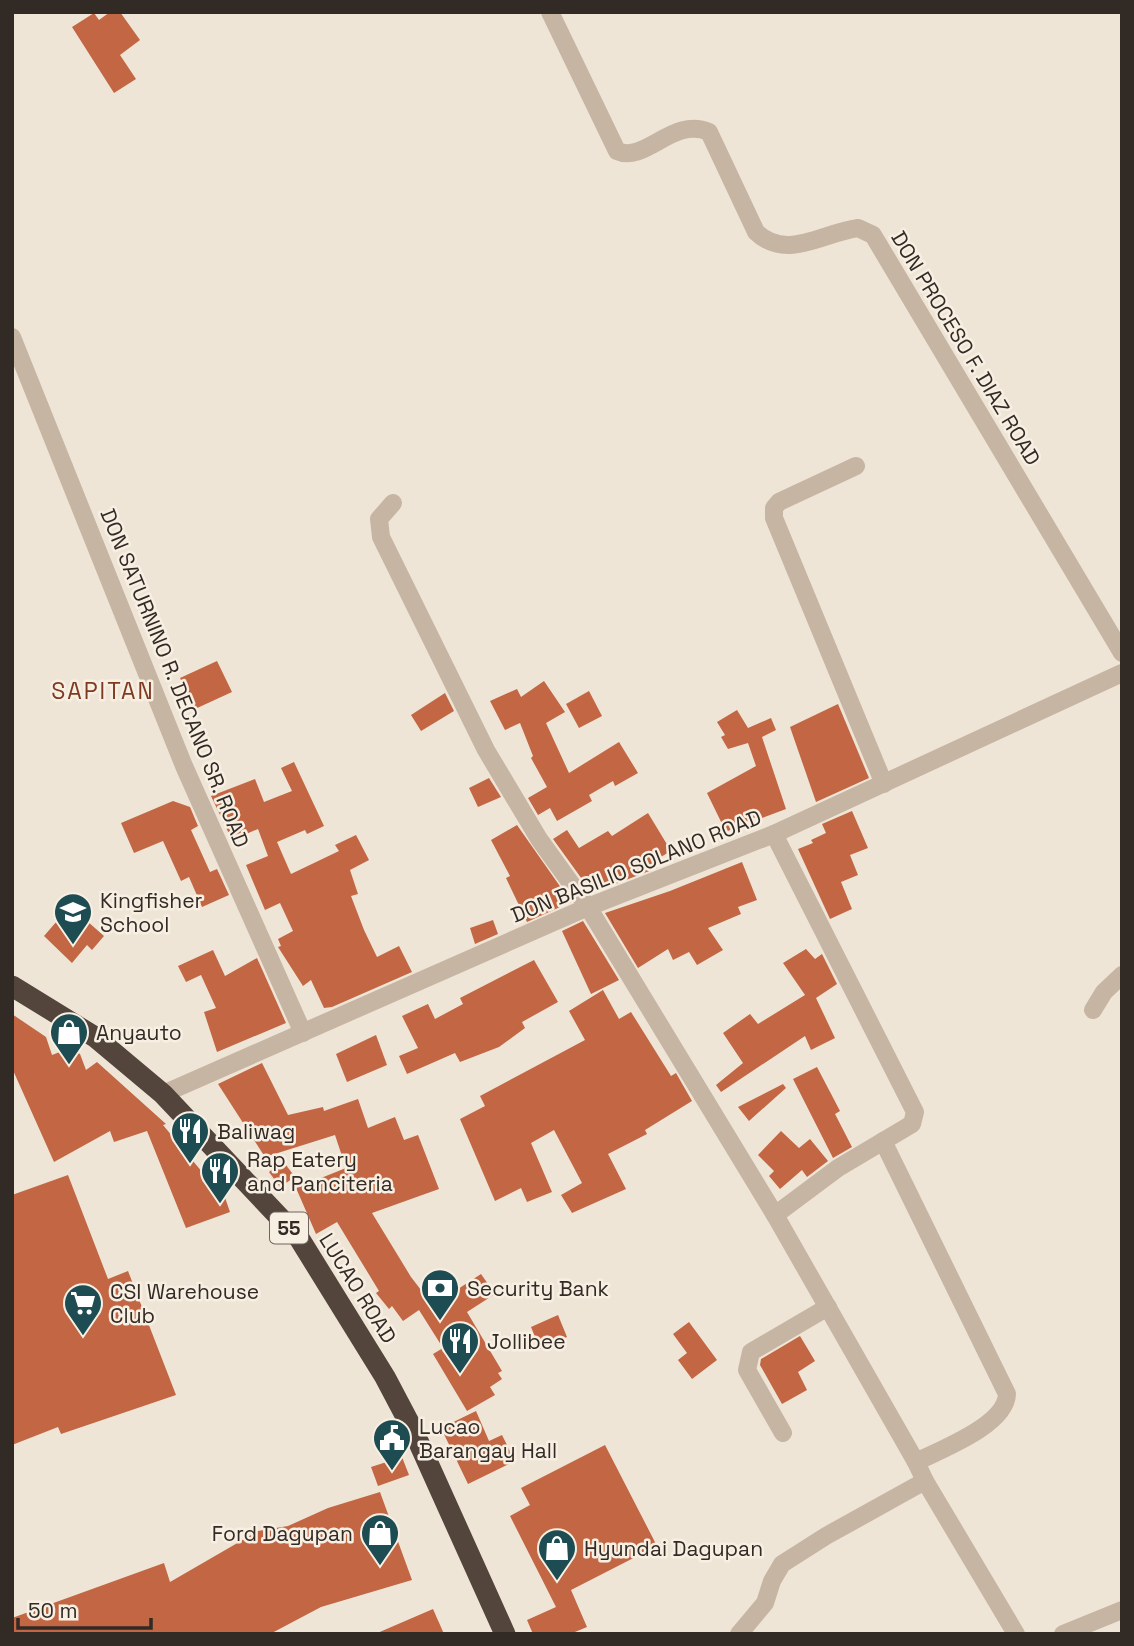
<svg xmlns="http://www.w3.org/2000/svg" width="1134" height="1646" font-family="'Space Grotesk',sans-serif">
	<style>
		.building { fill: #c26643 }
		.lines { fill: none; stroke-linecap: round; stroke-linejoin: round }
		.minor { stroke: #c7b5a4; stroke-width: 18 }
		.highway { stroke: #53443c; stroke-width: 21 }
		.labels { text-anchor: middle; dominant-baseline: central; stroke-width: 5; stroke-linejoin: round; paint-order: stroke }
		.shield { fill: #f8efe3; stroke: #6d655e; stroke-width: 2 }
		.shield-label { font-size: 19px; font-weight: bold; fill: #322a25 }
		.street-label { font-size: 21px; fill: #322a25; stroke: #f8efe3 }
		.poi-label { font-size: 21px; fill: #322a25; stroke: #f8efe3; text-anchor: start }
		.neighbourhood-label { font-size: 23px; letter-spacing: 2px; fill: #7e3b21; stroke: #f8efe3 }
	</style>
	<rect width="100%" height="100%" fill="#efe5d7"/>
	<g class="building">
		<polygon points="110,12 120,12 140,40 120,55 136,79 114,93 72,27 94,13 99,20"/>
		<polygon points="217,661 232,692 195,709 180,678"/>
		<polygon points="544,681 565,712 546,723 569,773 619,742 638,773 615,786 613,781 589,795 592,801 557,821 550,808 538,815 528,798 547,787 531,758 533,756 520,723 505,730 490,701 517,689 521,697"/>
		<polygon points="589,691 602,716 579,728 566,704"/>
		<polygon points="445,693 454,711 421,731 411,715"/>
		<polygon points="838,704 869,778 816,802 790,727"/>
		<polygon points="737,710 748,728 771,718 776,730 762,737 786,809 757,820 756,817 726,832 707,793 756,766 748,743 728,749 721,737 725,735 717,722"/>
		<polygon points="294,762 324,826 307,834 305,830 277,842 291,874 339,851 335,845 356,835 369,860 350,870 358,894 351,896 364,930 377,957 399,946 412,972 332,1007 324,1008 311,980 303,986 278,947 281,946 278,939 293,931 280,903 265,910 246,865 268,856 258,829 232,840 211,796 255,779 264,802 292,791 281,768"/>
		<polygon points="489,778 501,797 478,807 469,788"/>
		<polygon points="173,801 190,807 198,826 191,830 210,872 217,869 229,895 202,907 189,877 181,881 163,841 134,853 121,823"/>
		<polygon points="852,811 868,848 850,855 858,875 841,882 852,909 830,919 798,849 813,843 811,840 826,833 822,824"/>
		<polygon points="648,813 671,851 654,861 657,868 592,893 553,839 567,830 579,848 608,831 612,836"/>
		<polygon points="517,825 571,902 527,922 506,878 510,876 491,840"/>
		<polygon points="742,862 757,900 738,907 741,914 708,928 723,950 697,965 689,952 673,960 668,949 638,968 605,913 670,891"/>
		<polygon points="70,906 104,936 92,950 87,945 72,963 44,936"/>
		<polygon points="493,920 498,934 475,944 470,928"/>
		<polygon points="583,921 619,980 591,994 562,931"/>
		<polygon points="806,949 815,959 822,954 837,984 816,998 835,1038 811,1050 805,1036 721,1092 716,1085 743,1063 723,1033 750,1014 758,1024 805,995 783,963"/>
		<polygon points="213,950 225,976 257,958 286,1023 217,1052 204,1012 216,1008 201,975 186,982 178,966"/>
		<polygon points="534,960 558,1002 522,1022 525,1028 499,1047 460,1062 455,1053 407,1074 399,1056 418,1048 402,1016 428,1004 435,1019 463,1004 460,998"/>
		<polygon points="603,990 619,1019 631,1012 671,1076 676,1073 692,1101 645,1130 647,1134 608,1154 626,1189 572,1213 561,1195 582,1183 554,1130 531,1143 552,1192 527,1202 521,1188 495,1201 460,1119 485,1106 480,1096 585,1040 569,1011"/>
		<polygon points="12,1014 46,1037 52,1055 70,1048 80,1054 86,1070 97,1062 166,1124 163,1125 213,1185 220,1183 230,1212 186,1228 147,1131 114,1142 110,1131 54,1162 12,1068"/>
		<polygon points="376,1035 387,1065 347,1082 336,1054"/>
		<polygon points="262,1063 288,1115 323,1107 324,1111 358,1099 368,1128 395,1117 404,1140 418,1135 439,1189 372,1213 411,1277 421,1290 427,1286 438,1302 481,1274 495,1294 467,1312 502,1371 498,1373 502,1379 490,1387 495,1395 467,1411 433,1354 443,1348 419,1310 403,1321 392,1306 389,1309 376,1293 379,1291 337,1222 316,1234 296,1188 346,1168 335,1135 265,1157 218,1084"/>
		<polygon points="817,1067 840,1111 835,1114 852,1147 833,1158 793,1079"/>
		<polygon points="783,1084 786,1088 749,1121 738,1107"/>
		<polygon points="781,1131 799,1148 810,1139 828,1161 807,1177 802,1170 780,1189 769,1176 774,1171 758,1155"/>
		<polygon points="283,1161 295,1177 280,1187 269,1172"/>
		<polygon points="68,1175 108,1279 128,1271 176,1395 61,1434 58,1427 12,1445 12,1195"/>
		<polygon points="558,1315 567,1337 540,1349 531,1327"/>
		<polygon points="689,1322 717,1360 692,1379 678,1360 687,1353 673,1334"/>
		<polygon points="800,1336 815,1361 798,1372 807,1390 782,1404 760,1365 761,1359"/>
		<polygon points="476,1411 489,1441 502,1435 515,1461 468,1484 441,1428"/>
		<polygon points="605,1445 657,1546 571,1590 587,1627 570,1634 533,1634 527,1620 556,1607 510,1516 530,1505 521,1488"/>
		<polygon points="402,1457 409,1475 378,1486 371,1467"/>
		<polygon points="380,1492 412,1580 321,1607 270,1634 12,1634 12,1618 164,1563 170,1582 258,1531 288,1526 328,1508"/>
		<polygon points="433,1609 444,1634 375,1634"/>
	</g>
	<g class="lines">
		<g class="minor">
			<path d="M550,12l67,139c28,13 56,-35 92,-19l47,100c30,29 66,1 102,-4l15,7 249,418"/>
			<polyline points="12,337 184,766 303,1033"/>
			<polyline points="856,466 779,502 774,508 774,518 884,784"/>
			<polyline points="393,503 379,519 381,537 486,750 539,839 588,907 775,1215 916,1462 925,1481 1016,1634"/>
			<polyline points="774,834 915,1112 912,1124 838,1168 775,1215"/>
			<polyline points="1093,1010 1104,992 1122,975"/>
			<polyline points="163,1094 588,907 774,834 1122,673"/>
			<path d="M883,1141l124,253c-1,31 -65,55 -91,68"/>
			<polyline points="783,1433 747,1370 751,1352 828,1307"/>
			<polyline points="739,1634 765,1603 772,1581 782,1564 826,1536 925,1481"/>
			<polyline points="1063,1634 1122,1610"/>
		</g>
		<polyline class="highway" points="12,986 95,1037 163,1094 299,1238 385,1377 414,1432 505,1634"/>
	</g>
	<defs>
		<symbol id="school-pin" viewBox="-11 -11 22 30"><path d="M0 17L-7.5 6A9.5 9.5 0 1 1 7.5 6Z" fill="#1d4c52" stroke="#f8efe3"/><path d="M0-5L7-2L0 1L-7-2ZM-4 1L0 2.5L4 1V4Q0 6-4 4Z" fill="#fff"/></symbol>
		<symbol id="shop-pin" viewBox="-11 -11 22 30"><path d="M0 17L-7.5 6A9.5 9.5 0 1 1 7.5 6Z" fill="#1d4c52" stroke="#f8efe3"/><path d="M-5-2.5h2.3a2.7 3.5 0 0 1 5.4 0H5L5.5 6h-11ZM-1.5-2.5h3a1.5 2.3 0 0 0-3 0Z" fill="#fff"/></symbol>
		<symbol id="restaurant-pin" viewBox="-11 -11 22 30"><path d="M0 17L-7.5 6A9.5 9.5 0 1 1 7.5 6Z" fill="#1d4c52" stroke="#f8efe3"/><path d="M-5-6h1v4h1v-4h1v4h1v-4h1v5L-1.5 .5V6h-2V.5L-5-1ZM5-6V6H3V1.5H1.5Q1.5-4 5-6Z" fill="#fff"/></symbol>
		<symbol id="bank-pin" viewBox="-11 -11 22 30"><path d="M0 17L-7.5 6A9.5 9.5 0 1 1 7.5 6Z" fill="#1d4c52" stroke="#f8efe3"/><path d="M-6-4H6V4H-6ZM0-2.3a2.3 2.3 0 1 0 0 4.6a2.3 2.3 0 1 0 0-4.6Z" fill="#fff"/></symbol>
		<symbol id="supermarket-pin" viewBox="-11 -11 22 30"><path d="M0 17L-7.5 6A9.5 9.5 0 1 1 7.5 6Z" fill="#1d4c52" stroke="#f8efe3"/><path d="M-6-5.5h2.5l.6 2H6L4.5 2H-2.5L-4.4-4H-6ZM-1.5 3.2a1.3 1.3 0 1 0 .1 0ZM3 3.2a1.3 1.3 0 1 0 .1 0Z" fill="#fff"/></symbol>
		<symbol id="civic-pin" viewBox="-11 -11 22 30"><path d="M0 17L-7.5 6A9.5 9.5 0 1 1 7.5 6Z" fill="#1d4c52" stroke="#f8efe3"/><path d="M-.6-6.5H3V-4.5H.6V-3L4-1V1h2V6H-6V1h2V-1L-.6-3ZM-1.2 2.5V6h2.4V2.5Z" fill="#fff"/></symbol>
	</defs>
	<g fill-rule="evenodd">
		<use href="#school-pin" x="51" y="890" width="44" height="60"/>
		<use href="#shop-pin" x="47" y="1010" width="44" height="60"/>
		<use href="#restaurant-pin" x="168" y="1109" width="44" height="60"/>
		<use href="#restaurant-pin" x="198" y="1149" width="44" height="60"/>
		<use href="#bank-pin" x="418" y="1266" width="44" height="60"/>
		<use href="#supermarket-pin" x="61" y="1281" width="44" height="60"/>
		<use href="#restaurant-pin" x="438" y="1319" width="44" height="60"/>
		<use href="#civic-pin" x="370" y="1416" width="44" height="60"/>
		<use href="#shop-pin" x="358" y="1511" width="44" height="60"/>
		<use href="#shop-pin" x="535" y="1526" width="44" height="60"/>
	</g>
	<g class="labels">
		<rect class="shield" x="270" y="1212.5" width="38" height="31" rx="5"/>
		<g class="shield-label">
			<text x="289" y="1228">55</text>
		</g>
		<g class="street-label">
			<text transform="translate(966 348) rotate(59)">DON PROCESO F. DIAZ ROAD</text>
			<text transform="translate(175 678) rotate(68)">DON SATURNINO R. DECANO SR. ROAD</text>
			<text transform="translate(636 866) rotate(-22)">DON BASILIO SOLANO ROAD</text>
			<text transform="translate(358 1288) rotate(58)">LUCAO ROAD</text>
		</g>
		<g class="poi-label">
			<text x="100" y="900">Kingfisher<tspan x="100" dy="24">School</tspan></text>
			<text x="96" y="1032">Anyauto</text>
			<text x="217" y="1131">Baliwag</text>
			<text x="247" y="1159">Rap Eatery<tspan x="247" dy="24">and Panciteria</tspan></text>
			<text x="467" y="1288">Security Bank</text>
			<text x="110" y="1291">CSI Warehouse<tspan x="110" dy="24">Club</tspan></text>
			<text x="487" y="1341">Jollibee</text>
			<text x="419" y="1426">Lucao<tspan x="419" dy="24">Barangay Hall</tspan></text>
			<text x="353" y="1533" text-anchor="end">Ford Dagupan</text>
			<text x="584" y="1548">Hyundai Dagupan</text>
		</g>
		<g class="neighbourhood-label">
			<text x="103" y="691">SAPITAN</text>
		</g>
	</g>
	<rect width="1134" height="1646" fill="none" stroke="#322a25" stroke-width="28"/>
	<path d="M18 1618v10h133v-10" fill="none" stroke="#322a25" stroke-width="3.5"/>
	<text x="28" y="1618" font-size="21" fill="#322a25" stroke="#f8efe3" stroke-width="5" paint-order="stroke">50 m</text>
</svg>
